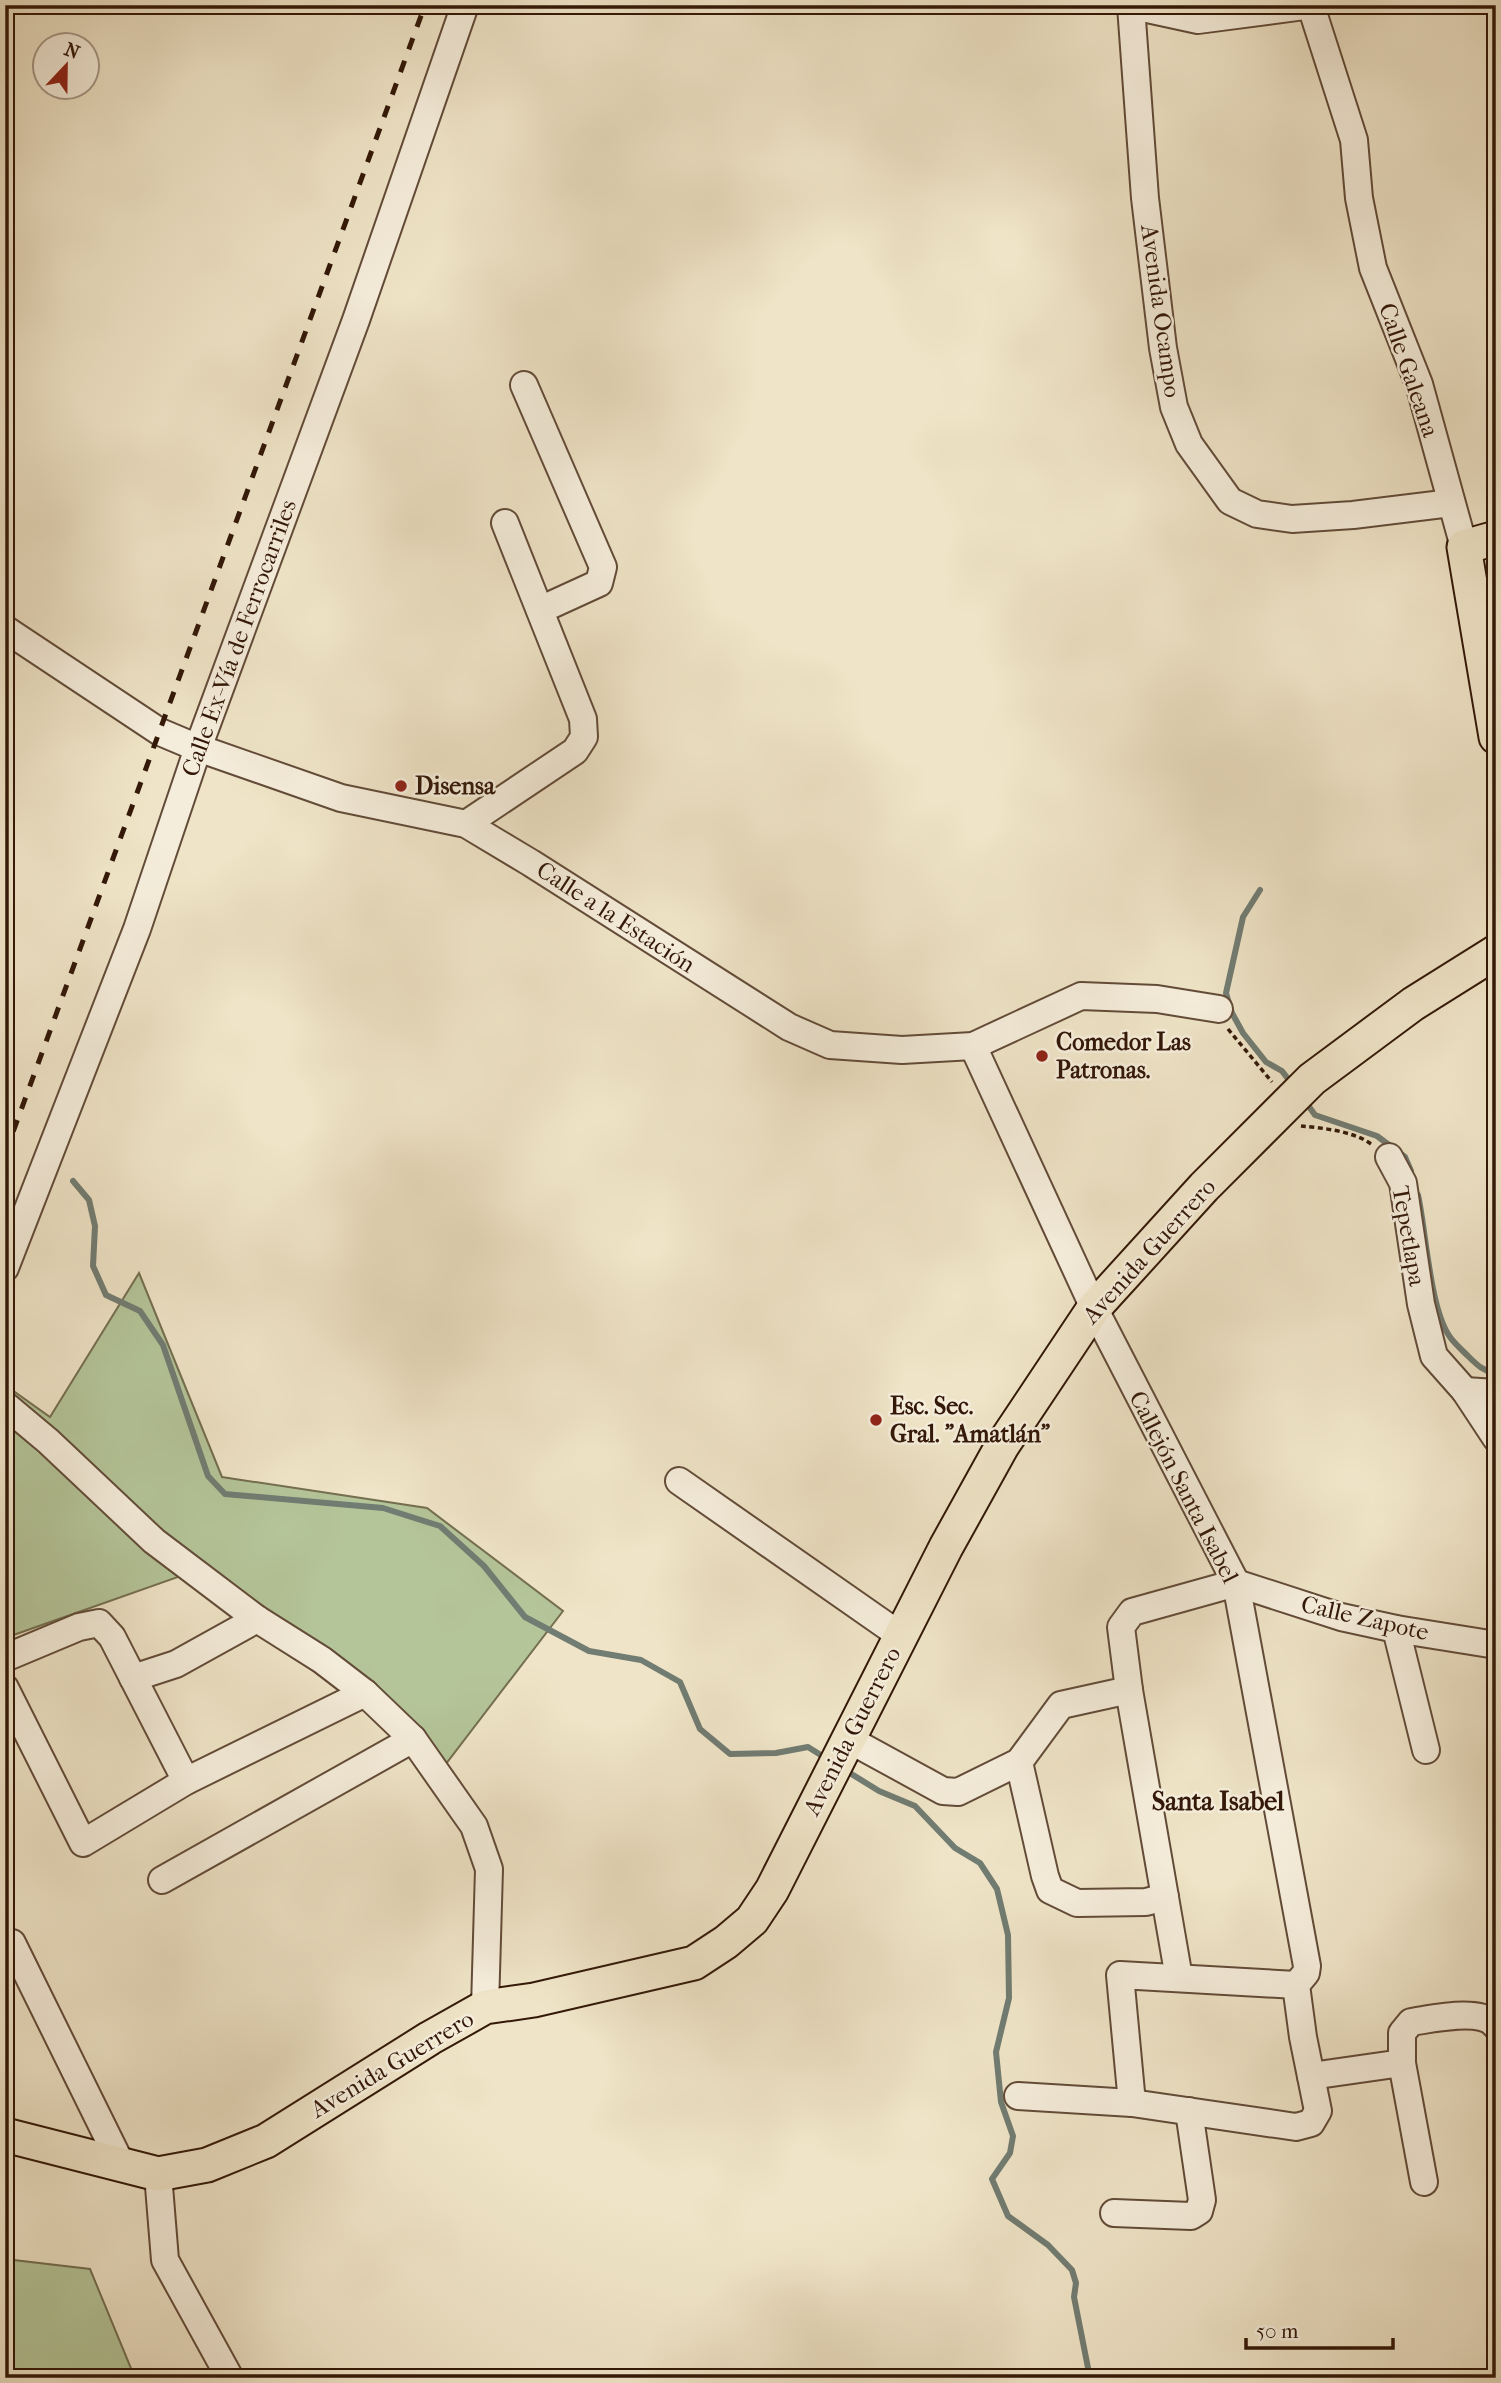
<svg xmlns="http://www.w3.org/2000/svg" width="1501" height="2383" font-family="'IM FELL French Canon',serif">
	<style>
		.green { fill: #b4c599; stroke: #746e50; stroke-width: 2 }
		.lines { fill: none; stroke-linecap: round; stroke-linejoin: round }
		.stream { stroke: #717c72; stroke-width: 6 }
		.minor-casing { stroke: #624b38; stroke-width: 30 }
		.major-casing { stroke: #331808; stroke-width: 37 }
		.path { stroke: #331808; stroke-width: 3.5; stroke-dasharray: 5 3.5; stroke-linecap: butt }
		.minor { stroke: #f5eddb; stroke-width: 26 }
		.major { stroke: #efe4c7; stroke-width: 33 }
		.rail { stroke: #331808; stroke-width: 5; stroke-dasharray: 12 12; stroke-linecap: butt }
		.poi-dot { fill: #8f2418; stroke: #f5eddb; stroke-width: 2.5 }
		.labels { text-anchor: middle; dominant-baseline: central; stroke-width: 5; stroke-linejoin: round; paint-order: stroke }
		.street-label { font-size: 24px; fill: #331808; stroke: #f5eddb }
		.poi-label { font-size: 24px; font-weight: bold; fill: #331808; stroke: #f5eddb; text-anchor: start }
		.neighbourhood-label { font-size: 26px; font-weight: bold; fill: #331808; stroke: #f5eddb }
	</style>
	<rect width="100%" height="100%" fill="#efe4c7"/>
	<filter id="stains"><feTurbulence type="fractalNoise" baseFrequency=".00286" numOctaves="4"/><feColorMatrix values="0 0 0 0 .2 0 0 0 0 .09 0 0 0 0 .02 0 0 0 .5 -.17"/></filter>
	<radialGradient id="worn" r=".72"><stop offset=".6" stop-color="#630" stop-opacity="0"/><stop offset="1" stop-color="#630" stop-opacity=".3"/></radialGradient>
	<g class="green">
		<polygon points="139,1273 222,1477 427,1508 563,1611 442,1769 186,1574 5,1638 5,1385 50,1417"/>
		<polygon points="5,2259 90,2269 135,2378 5,2378"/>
	</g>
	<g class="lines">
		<g class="stream">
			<polyline points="1260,890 1243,917 1226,993 1232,1013 1243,1033 1266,1062 1282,1071 1292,1084"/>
			<polyline points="1305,1101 1315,1115 1377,1136 1405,1157 1411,1171"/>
			<polyline points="73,1181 89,1200 95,1226 93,1266 106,1295 140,1311 163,1345 208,1476 225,1494 383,1508 440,1526 484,1566 525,1617 589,1651 641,1660 680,1682 700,1729 730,1754 776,1753 808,1747 827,1759"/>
			<path d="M1418,1195c8,36 12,115 32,142 5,7 13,14 19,20 9,9 15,14 27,17"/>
			<polyline points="845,1770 879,1791 915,1806 955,1848 980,1863 997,1889 1008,1935 1009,1998 996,2052 1001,2102 1013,2136 1010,2153 992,2179 1008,2216 1048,2245 1072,2270 1076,2283 1074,2297 1090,2378"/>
		</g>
		<defs>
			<g id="minor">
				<polyline points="1129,5 1198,20 1312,5"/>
				<polyline points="1131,6 1145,198 1163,348 1174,407 1189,444 1230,501 1257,514 1292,519 1353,515 1451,503"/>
				<polyline points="1311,6 1354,140 1359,198 1373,268 1419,384 1464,547"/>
				<polyline points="524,385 603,567 599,583 540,610"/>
				<polyline points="5,629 160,732 198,748 341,798 466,824 531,863 789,1027 830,1045 902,1050 973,1046 1081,996 1157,999 1219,1009"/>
				<polyline points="466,824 575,751 584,737 583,719 505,523"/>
				<polyline points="973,1046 1094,1308 1236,1583 1307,1966 1306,1973 1296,1985 1303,2037 1318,2111 1311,2123 1296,2127 1132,2103 1018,2096"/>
				<polyline points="1389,1157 1403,1183 1421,1304 1434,1356 1465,1391 1496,1438"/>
				<polyline points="5,1268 137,929 198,748 356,320 465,5"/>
				<polyline points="1465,1391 1496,1393"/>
				<polyline points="5,1405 48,1441 154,1541 257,1619 322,1660 365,1693 413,1739 474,1826 489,1869 485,2007"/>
				<polyline points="679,1481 901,1636"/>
				<polyline points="1396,1629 1426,1750"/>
				<polyline points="5,1658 79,1627 99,1623 112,1637 186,1781"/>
				<polyline points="133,1678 176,1664 257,1619"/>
				<polyline points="5,1688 83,1843 186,1781 365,1693"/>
				<polyline points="848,1739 943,1791 958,1792 1019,1762 1061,1705 1129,1690"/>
				<polyline points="1019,1762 1045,1876 1050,1890 1077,1903 1146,1902 1165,1897"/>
				<polyline points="162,1880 413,1739"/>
				<polyline points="12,1943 122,2166"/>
				<polyline points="1179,1978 1129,1690 1121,1627 1132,1612 1236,1583 1341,1617 1396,1629 1496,1645"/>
				<polyline points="1311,2076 1402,2063"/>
				<polyline points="1132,2103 1120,1975 1296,1985"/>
				<polyline points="158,2174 165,2260 230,2378"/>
				<path d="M1424,2182l-22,-119v-30l9,-11c21,-3 71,-15 85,4"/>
				<polyline points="1114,2213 1191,2216 1199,2211 1202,2200 1189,2111"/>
			</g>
			<g id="major">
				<polyline points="1496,538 1464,547 1496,737"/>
				<polyline points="5,2135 158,2174 207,2165 266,2141 430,2038 485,2007 534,2000 694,1963 726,1942 752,1920 772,1890 946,1547 1002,1446 1094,1308 1204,1187 1312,1079 1413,1004 1496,952"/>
			</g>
		</defs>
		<use href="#minor" class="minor-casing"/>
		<use href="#major" class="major-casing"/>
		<g class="path">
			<polyline points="1228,1029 1272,1082"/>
			<path d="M1301,1126c22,2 52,5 70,18"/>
		</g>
		<use href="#minor" class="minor"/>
		<use href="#major" class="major"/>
		<polyline class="rail" points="5,1154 425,5"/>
	</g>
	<g class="poi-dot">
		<circle cx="401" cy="786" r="7"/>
		<circle cx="1042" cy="1056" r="7"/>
		<circle cx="876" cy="1420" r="7"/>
	</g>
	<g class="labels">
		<g class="street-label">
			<text transform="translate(1161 311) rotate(82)">Avenida Ocampo</text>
			<text transform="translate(1409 370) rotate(71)">Calle Galeana</text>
			<text transform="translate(239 638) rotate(-70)">Calle Ex-Vía de Ferrocarriles</text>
			<text transform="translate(616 917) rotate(33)">Calle a la Estación</text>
			<text transform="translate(1409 1236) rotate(80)">Tepetlapa</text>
			<text transform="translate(1149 1251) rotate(-48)">Avenida Guerrero</text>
			<text transform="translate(1184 1487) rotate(63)">Callejón Santa Isabel</text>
			<text transform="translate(1365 1618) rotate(13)">Calle Zapote</text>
			<text transform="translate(852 1731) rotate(-63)">Avenida Guerrero</text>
			<text transform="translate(392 2064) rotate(-31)">Avenida Guerrero</text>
		</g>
		<g class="poi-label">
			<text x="415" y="786">Disensa</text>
			<text x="1056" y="1042">Comedor Las<tspan x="1056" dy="28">Patronas.</tspan></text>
			<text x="890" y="1406">Esc. Sec.<tspan x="890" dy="28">Gral. "Amatlán"</tspan></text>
		</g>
		<g class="neighbourhood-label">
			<text x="1218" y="1801">Santa Isabel</text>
		</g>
	</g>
	<rect width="1501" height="2383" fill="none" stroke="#efe4c7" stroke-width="28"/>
	<rect x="7" y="7" width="1487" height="2369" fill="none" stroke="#331808" stroke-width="3.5"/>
	<rect x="14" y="14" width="1473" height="2355" fill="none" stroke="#331808" stroke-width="2"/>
	<g transform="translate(66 66) rotate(22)"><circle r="33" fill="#f5eddb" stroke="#a79887" stroke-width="2"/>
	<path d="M0-5L12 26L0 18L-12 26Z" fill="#8f2418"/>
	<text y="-10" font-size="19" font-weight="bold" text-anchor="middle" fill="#331808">N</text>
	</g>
	<path d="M1246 2338v10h147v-10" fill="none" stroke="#331808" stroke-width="3.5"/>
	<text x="1256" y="2338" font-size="21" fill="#331808" stroke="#f5eddb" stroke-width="5" paint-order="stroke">50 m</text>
	<rect width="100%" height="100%" filter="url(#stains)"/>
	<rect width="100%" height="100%" fill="url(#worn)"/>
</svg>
